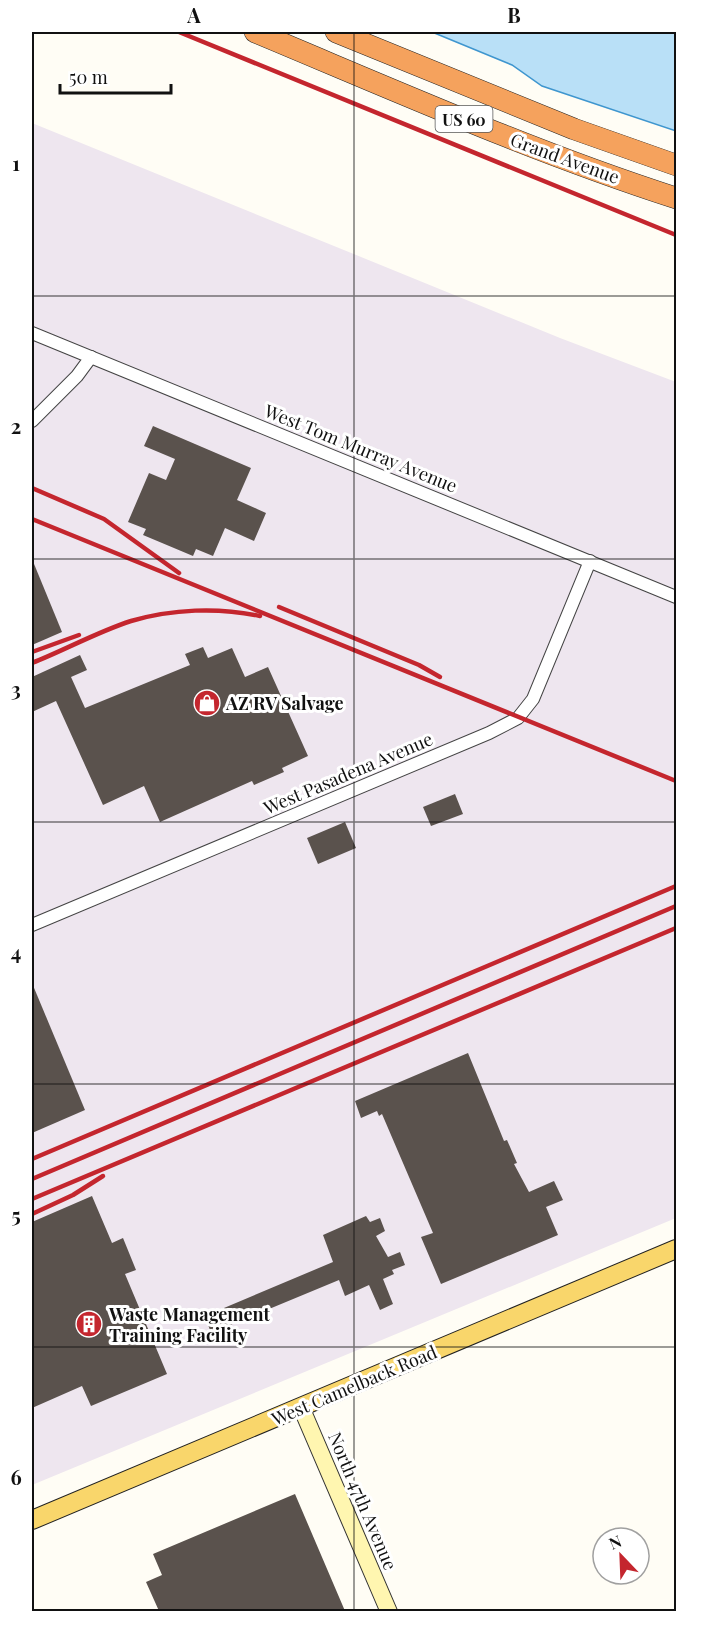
<svg xmlns="http://www.w3.org/2000/svg" width="708" height="1643" font-family="'Playfair Display',serif">
	<style>
		.industrial { fill: #eee6ef }
		.water { fill: #b9e0f7; stroke: #3f96cf; stroke-width: 1.5 }
		.building { fill: #5a524d }
		.lines { fill: none; stroke-linecap: round; stroke-linejoin: round }
		.street-casing { stroke: #444; stroke-width: 14 }
		.secondary-casing { stroke: #333; stroke-width: 18 }
		.primary-casing { stroke: #222; stroke-width: 20 }
		.highway-casing { stroke: #222; stroke-width: 22 }
		.street { stroke: #fff; stroke-width: 12 }
		.secondary { stroke: #fff6b0; stroke-width: 16 }
		.primary { stroke: #f9d66b; stroke-width: 18 }
		.highway { stroke: #f5a25d; stroke-width: 21 }
		.rail { stroke: #c4262e; stroke-width: 4.5 }
		.grid { fill: none; stroke: #111; stroke-width: 1.5; stroke-opacity: 0.55 }
		.labels { text-anchor: middle; dominant-baseline: central; stroke-width: 6; stroke-linejoin: round; paint-order: stroke }
		.shield { fill: #fff; stroke: #585858; stroke-width: 1.5 }
		.shield-label { font-size: 16px; font-weight: bold; fill: #111 }
		.street-label { font-size: 18px; fill: #111; stroke: #fff }
		.poi-label { font-size: 18px; font-weight: bold; fill: #111; stroke: #fff; text-anchor: start }
		.neatline { fill: none; stroke: #111; stroke-width: 2 }
		.grid-label { font-size: 20px; text-anchor: middle; font-weight: bold; fill: #111 }
	</style>
	<rect width="100%" height="100%" fill="#fffdf5"/>
	<polygon class="industrial" points="32,123 560,338 676,382 676,1218 32,1485"/>
	<polygon class="water" points="432,32 676,32 676,131 542,86 512,65"/>
	<g class="building">
		<polygon points="153,426 251,468 237,500 266,513 254,541 225,528 213,556 196,549 193,556 143,535 146,529 128,522 149,473 166,480 175,459 144,446"/>
		<polygon points="32,559 62,632 32,645"/>
		<polygon points="203,647 208,658 232,648 245,677 268,667 308,756 282,768 284,772 254,785 252,781 160,822 144,786 103,805 56,701 32,712 32,677 80,655 87,670 71,677 85,708 190,665 185,654"/>
		<polygon points="455,794 463,814 431,826 423,807"/>
		<polygon points="345,822 356,848 318,864 307,838"/>
		<polygon points="32,983 85,1110 32,1133"/>
		<polygon points="468,1053 504,1141 507,1140 517,1163 514,1164 529,1192 554,1181 563,1200 546,1207 558,1235 441,1284 421,1237 433,1233 382,1114 379,1116 377,1111 361,1118 355,1101"/>
		<polygon points="92,1196 112,1243 123,1238 136,1270 125,1274 167,1374 91,1406 82,1386 32,1408 32,1222"/>
		<polygon points="366,1216 370,1222 380,1218 385,1231 376,1236 388,1257 400,1252 405,1265 392,1270 394,1274 383,1279 393,1304 380,1310 369,1285 345,1296 339,1280 211,1333 205,1316 333,1262 323,1235"/>
		<polygon points="295,1494 345,1611 159,1611 146,1582 162,1575 153,1554"/>
	</g>
	<g class="lines">
		<defs>
			<g id="street">
				<polyline points="32,333 676,597"/>
				<polyline points="32,421 77,376 91,357"/>
				<polyline points="32,925 489,733 518,718 533,699 590,561"/>
			</g>
			<polyline id="secondary" points="301,1407 389,1612"/>
			<polyline id="primary" points="32,1520 676,1249"/>
			<g id="highway">
				<path d="M255,32c139,58 278,120 421,166"/>
				<polyline points="336,32 574,129 676,165"/>
			</g>
		</defs>
		<use href="#street" class="street-casing"/>
		<use href="#secondary" class="secondary-casing"/>
		<use href="#primary" class="primary-casing"/>
		<use href="#highway" class="highway-casing"/>
		<use href="#street" class="street"/>
		<use href="#secondary" class="secondary"/>
		<use href="#primary" class="primary"/>
		<use href="#highway" class="highway"/>
		<g class="rail">
			<polyline points="179,32 676,235"/>
			<polyline points="32,488 104,519 179,573"/>
			<polyline points="32,519 676,781"/>
			<polyline points="279,607 419,665 440,677"/>
			<polyline points="32,652 79,635"/>
			<path d="M32,663c33,-13 65,-31 99,-42 41,-12 87,-14 129,-5"/>
			<polyline points="32,1159 676,886"/>
			<polyline points="32,1179 676,906"/>
			<polyline points="32,1199 676,928"/>
			<polyline points="32,1214 73,1195 103,1176"/>
		</g>
	</g>
	<path class="grid" d="M354,32v1580M32,296h644M32,559h644M32,822h644M32,1084h644M32,1347h644"/>
	<defs>
		<symbol id="shop-disc" viewBox="-11 -11 22 22"><circle r="9.5" fill="#c4262e" stroke="#fff"/><path d="M-5-2.5h2.3a2.7 3.5 0 0 1 5.4 0H5L5.5 6h-11ZM-1.5-2.5h3a1.5 2.3 0 0 0-3 0Z" fill="#fff"/></symbol>
		<symbol id="building-disc" viewBox="-11 -11 22 22"><circle r="9.5" fill="#c4262e" stroke="#fff"/><path d="M-4-6H4V6H1V3H-1V6H-4ZM-2.5-4.3h1.7v1.8h-1.7ZM.8-4.3h1.7v1.8H.8ZM-2.5-1h1.7V.8h-1.7ZM.8-1h1.7V.8H.8Z" fill="#fff"/></symbol>
	</defs>
	<g fill-rule="evenodd">
		<use href="#shop-disc" x="192" y="688" width="30" height="30"/>
		<use href="#building-disc" x="74" y="1309" width="30" height="30"/>
	</g>
	<g class="labels">
		<rect class="shield" x="435.5" y="106" width="57" height="26" rx="4.5"/>
		<g class="shield-label">
			<text x="464" y="119">US 60</text>
		</g>
		<g class="street-label">
			<text transform="translate(565 158) rotate(20)">Grand Avenue</text>
			<text transform="translate(361 448) rotate(22)">West Tom Murray Avenue</text>
			<text transform="translate(348 773) rotate(-23)">West Pasadena Avenue</text>
			<text transform="translate(354 1385) rotate(-23)">West Camelback Road</text>
			<text transform="translate(363 1501) rotate(67)">North 47th Avenue</text>
		</g>
		<g class="poi-label">
			<text x="226" y="703">AZ RV Salvage</text>
			<text x="109" y="1314">Waste Management<tspan x="109" dy="21">Training Facility</tspan></text>
		</g>
	</g>
	<rect width="708" height="1643" fill="none" stroke="#ffffff" stroke-width="66"/>
	<g transform="translate(621 1556) rotate(337)"><circle r="28" fill="#ffffff" stroke="#a0a0a0" stroke-width="1.5"/>
	<path d="M0-4.5L10 22L0 15L-10 22Z" fill="#c4262e"/>
	<text y="-9" font-size="16" font-weight="bold" text-anchor="middle" fill="#111111">N</text>
	</g>
	<path d="M60 84v9h111v-9" fill="none" stroke="#111111" stroke-width="3"/>
	<text x="69" y="84" font-size="18" fill="#111111" stroke="#ffffff" stroke-width="4.5" paint-order="stroke">50 m</text>
	<rect x="33" y="33" width="642" height="1577" class="neatline"/>
	<g class="grid-label">
		<text x="194" y="23">A</text>
		<text x="514" y="23">B</text>
		<text x="16" y="171">1</text>
		<text x="16" y="434">2</text>
		<text x="16" y="697">3</text>
		<text x="16" y="960">4</text>
		<text x="16" y="1223">5</text>
		<text x="16" y="1485">6</text>
	</g>
</svg>
